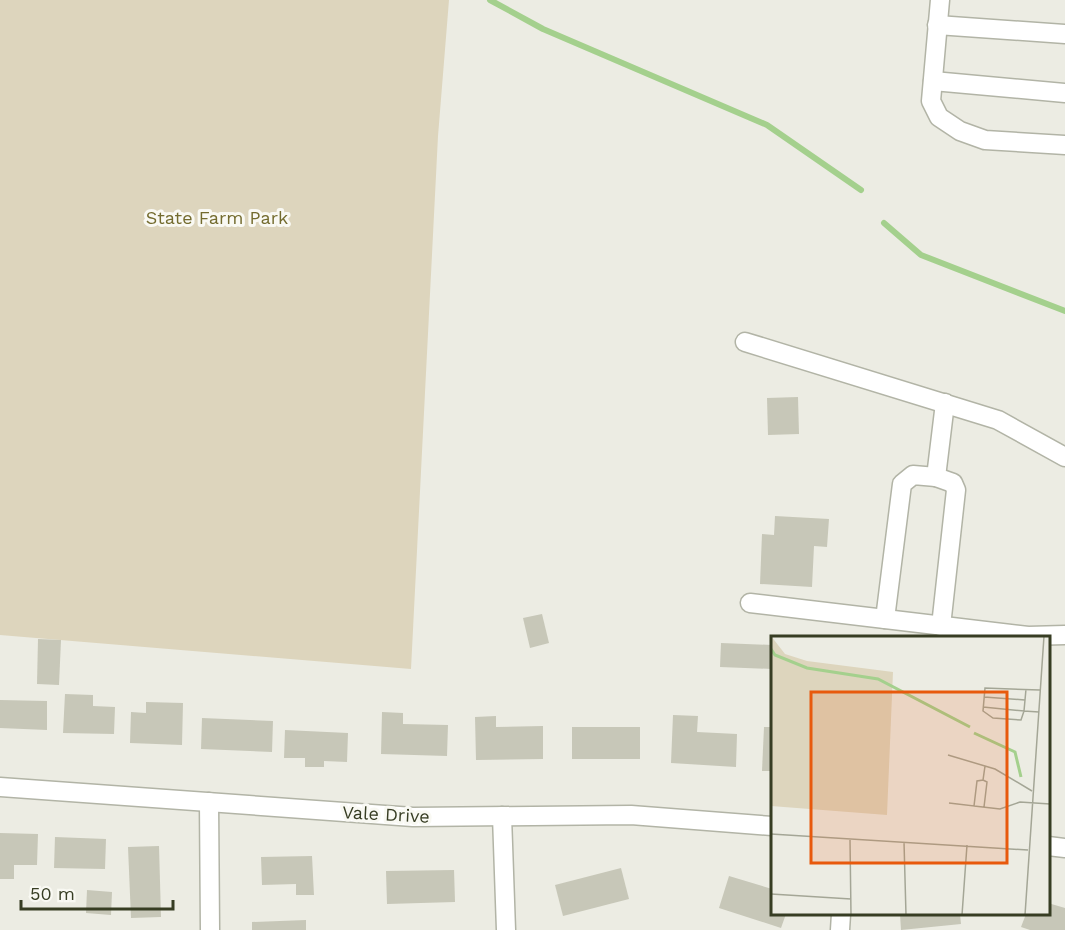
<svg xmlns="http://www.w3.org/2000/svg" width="1065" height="930" font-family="'Work Sans',sans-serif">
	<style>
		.green { fill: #ddd5bd }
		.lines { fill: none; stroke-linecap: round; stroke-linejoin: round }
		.stream { stroke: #a4d08d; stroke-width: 6 }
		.building { fill: #c7c7b8 }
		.minor-casing { stroke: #b2b4a6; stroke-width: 21 }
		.minor { stroke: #fff; stroke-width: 18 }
		.labels { text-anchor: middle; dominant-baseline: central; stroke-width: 6; stroke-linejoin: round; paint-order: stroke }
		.park-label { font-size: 18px; fill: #736b2e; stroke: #f9f9f3 }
		.street-label { font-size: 18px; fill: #373d23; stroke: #f9f9f3 }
		.inset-river { fill: none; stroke: #a4d08d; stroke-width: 3 }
		.inset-road { fill: none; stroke: #a4a696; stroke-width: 1.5 }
		.view { fill: #e8590c; fill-opacity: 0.15; stroke: #e8590c; stroke-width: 3 }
		.inset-edge { fill: none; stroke: #373d23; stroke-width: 3 }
	</style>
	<rect width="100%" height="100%" fill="#ecece3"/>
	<polygon class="green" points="0,0 449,0 438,136 411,669 0,635"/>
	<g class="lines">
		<g class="stream">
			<polyline points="490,0 543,29 767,125 861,190"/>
			<polyline points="884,223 921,255 1065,311"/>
		</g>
	</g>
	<g class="building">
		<polygon points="798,397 799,434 768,435 767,398"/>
		<polygon points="775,516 829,519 827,547 814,546 812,587 760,584 762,534 774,535"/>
		<polygon points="542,614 549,643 530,648 523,618"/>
		<polygon points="38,639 61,640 59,685 37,684"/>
		<polygon points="721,643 772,645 772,669 720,667"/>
		<polygon points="65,694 93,695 93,706 115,707 114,734 63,733"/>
		<polygon points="0,700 47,701 47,730 0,728"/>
		<polygon points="146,702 183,703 182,745 130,743 131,712 146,713"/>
		<polygon points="382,712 403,713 403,724 448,725 447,756 381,754"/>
		<polygon points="673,715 698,716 697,732 737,734 736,767 671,763"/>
		<polygon points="496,716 496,727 543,726 543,759 476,760 475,717"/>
		<polygon points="202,718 273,721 272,752 201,749"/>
		<rect x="572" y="727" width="68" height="32"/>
		<polygon points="764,727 772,727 772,771 762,771"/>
		<polygon points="285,730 348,733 347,762 324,761 324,767 305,767 305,758 284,758"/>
		<polygon points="0,833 38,834 37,865 14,865 14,879 0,879"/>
		<polygon points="55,837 106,839 105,869 54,868"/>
		<polygon points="159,846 161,917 131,918 128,847"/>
		<polygon points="312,856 314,895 296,895 296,884 262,885 261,857"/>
		<polygon points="621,868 629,899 563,916 555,885"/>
		<polygon points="454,870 455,902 387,904 386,871"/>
		<polygon points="729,876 772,889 772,914 786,914 781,928 719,908"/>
		<polygon points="87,890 112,892 111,915 86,913"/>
		<polygon points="1048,903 1065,908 1065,930 1030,930 1021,927 1026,914 1048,914"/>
		<polygon points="900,914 960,914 961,924 901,930"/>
		<polygon points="306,920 306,930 252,930 252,922"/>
	</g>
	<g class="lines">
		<defs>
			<g id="minor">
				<polyline points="940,0 931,101 939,117 960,131 985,140 1065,145"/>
				<polyline points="937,25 1065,34"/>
				<polyline points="933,81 1065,93"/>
				<polyline points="745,342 998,420 1065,457"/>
				<polyline points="936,477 953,483 956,490 941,626"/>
				<polyline points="750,603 885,619 902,484 913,475 936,477 945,403"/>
				<polyline points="885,619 1028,636 1065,635"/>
				<polyline points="0,787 413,817 631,815 772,826"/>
				<polyline points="209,802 210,930"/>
				<polyline points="502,816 506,930"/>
				<polyline points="1048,846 1065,848"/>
				<polyline points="840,930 841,914"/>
			</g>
		</defs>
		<use href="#minor" class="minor-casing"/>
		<use href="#minor" class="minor"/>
	</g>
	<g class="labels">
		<g class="park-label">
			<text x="217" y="217">State Farm Park</text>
		</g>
		<g class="street-label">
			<text transform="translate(386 814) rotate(3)">Vale Drive</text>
		</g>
	</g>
	<g transform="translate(771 636)">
		<rect width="279" height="279" fill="#ecece3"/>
		<path d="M0,0l14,18 22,7 86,11 -6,143 -116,-9z" fill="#ddd5bd"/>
		<path class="inset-river" d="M0,13l4,6 32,13 71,11 92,48M203,97l41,19 6,25"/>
		<path class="inset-road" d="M213,61l41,3M212,71l41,4 2,-22M268,76l-15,-1 -3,9 -28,-2 -10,-7 2,-23 55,2M177,119l47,14 37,22M212,144l4,2 -3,25M178,167l25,3 3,-25 6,-1 2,-14M203,170l26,3 20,-7 30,2M0,198l257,16M79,204l1,75M133,206l2,73M0,258l80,5M191,279l5,-70M254,279l19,-279"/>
		<path class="view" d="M40,56h196v171h-196z"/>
		<rect width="279" height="279" class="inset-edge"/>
	</g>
	<path d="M21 900v9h152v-9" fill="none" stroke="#373d23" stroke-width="3"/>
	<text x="30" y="900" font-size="18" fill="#373d23" stroke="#f9f9f3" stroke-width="4.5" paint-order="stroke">50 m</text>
</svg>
